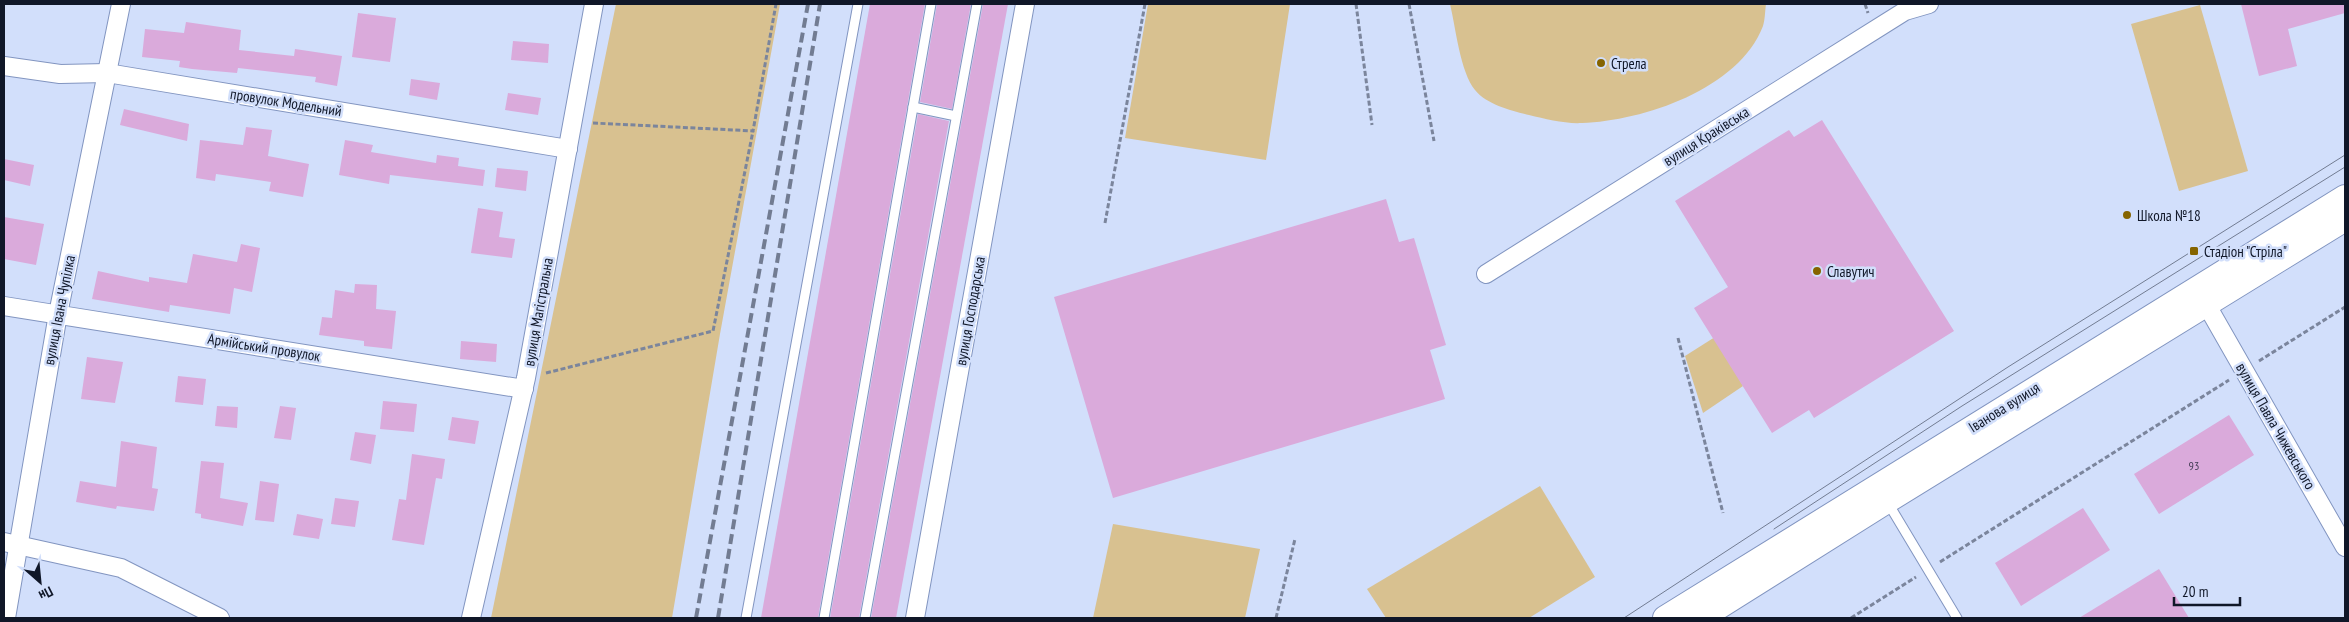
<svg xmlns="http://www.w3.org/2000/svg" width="2349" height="622" font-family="'PT Sans Narrow',sans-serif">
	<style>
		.green { fill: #d8c190 }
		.building { fill: #daaadb }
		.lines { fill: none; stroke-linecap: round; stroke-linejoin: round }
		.lane-casing { stroke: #8295c0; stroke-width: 11 }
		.street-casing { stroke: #8295c0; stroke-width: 20 }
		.secondary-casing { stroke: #8295c0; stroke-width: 26 }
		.path { stroke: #7b859c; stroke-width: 3; stroke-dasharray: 5 2.5; stroke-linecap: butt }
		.lane { stroke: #fff; stroke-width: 9 }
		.street { stroke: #fff; stroke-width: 18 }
		.secondary { stroke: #fff; stroke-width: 24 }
		.tram { stroke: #727c92; stroke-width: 1 }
		.rail { stroke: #727c92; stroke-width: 4; stroke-dasharray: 10 5; stroke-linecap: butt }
		.poi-dot { fill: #856400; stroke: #d2dffb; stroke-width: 2 }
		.labels { text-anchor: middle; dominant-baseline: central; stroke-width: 5; stroke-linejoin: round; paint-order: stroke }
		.number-label { font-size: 12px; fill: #423c55 }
		.poi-label { font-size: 15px; fill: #101728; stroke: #d2dffb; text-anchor: start }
		.street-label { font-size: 15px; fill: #101728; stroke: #d2dffb }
	</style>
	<rect width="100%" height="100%" fill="#d2dffb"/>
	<g class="green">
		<polygon points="616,4 780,4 720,334 672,618 491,618"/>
		<polygon points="1148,4 1290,4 1266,160 1125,138"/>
		<path d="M1450,4h316c-1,7 -1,16 -3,22 -24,63 -120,95 -181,97 -17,1 -36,-4 -53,-8 -16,-4 -42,-10 -54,-25 -15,-19 -19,-61 -25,-86z"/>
		<polygon points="2200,5 2248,171 2179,191 2131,24"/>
		<polygon points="1715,337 1743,386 1703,413 1685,356"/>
		<polygon points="1540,486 1595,577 1529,618 1386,618 1367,589"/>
		<polygon points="1113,524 1260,549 1245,618 1093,618"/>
	</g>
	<g class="building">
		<polygon points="870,4 925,4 818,618 761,618"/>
		<polygon points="937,4 971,4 952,109 920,102"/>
		<polygon points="983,4 1008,4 896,618 871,618"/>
		<polygon points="2241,4 2345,4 2345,13 2288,29 2297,66 2259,76"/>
		<polygon points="358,13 396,18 390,62 352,57"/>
		<polygon points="186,22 241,30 239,50 294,56 295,49 342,56 337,86 315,82 316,77 238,68 237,73 192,69 179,67 180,61 142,57 145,29 184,33"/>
		<polygon points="513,41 549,44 548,63 511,60"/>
		<polygon points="411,79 440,83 437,100 409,95"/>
		<polygon points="508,93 541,98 538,115 505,110"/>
		<polygon points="124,109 189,124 187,141 120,125"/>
		<polygon points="918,114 949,121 859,618 830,618"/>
		<polygon points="1822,120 1954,331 1814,418 1809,410 1772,433 1694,308 1728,287 1675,201 1789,130 1794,137"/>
		<polygon points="246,127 272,130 268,156 309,164 303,197 269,191 271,182 216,174 215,181 196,178 200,140 243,145"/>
		<polygon points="345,140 373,145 371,152 436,163 437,155 459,158 458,166 485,170 483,186 390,175 389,184 339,175"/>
		<polygon points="4,159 34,165 30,186 4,180"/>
		<polygon points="497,168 528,171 526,191 495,187"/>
		<polygon points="1386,199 1399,242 1414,238 1446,345 1430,350 1445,399 1113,498 1054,297"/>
		<polygon points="478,208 503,212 499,237 515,239 512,258 471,253"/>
		<polygon points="4,217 44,224 36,265 4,259"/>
		<polygon points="241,244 260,248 252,292 234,288 230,314 170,305 169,312 92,299 98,271 149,282 149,277 187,283 193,254 237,262"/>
		<polygon points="355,284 377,285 376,309 396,311 392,349 364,346 364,341 319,335 322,317 332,318 335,290 354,293"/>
		<polygon points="461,341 497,344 496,362 460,359"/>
		<polygon points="87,357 123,362 115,403 81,399"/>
		<polygon points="178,376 206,379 203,405 175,402"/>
		<polygon points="383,401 417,404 414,432 380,429"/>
		<polygon points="217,406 238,407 237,428 215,426"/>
		<polygon points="280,406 296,408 291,440 274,438"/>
		<polygon points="2229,415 2254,455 2159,514 2134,474"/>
		<polygon points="452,417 479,421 475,444 448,440"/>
		<polygon points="355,432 376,435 371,464 350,460"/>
		<polygon points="121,441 157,447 152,488 158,489 154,511 117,506 116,509 76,502 80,481 116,487"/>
		<polygon points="412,454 445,459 442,479 436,478 424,545 392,540 399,499 406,500"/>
		<polygon points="201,461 224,463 220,498 248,503 243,526 201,518 201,514 195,513"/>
		<polygon points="260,481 279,484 274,522 255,520"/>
		<polygon points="335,498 359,501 355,527 331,524"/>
		<polygon points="2083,508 2110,550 2021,606 1995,563"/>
		<polygon points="297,514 323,519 319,539 293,535"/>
		<polygon points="2159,569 2189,618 2079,618"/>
	</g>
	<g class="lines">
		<defs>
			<g id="lane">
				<polyline points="913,107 956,116"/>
				<polyline points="1888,503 1957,618"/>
				<polyline points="746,618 858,4"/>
				<polyline points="824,618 931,4"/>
				<polyline points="865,618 977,4"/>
			</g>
			<g id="street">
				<polyline points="4,66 60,74 107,73 568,149"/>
				<polyline points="1486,274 1905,11 1929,4"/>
				<polyline points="2201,295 2345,547"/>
				<polyline points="4,306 524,389"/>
				<polyline points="4,542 121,568 220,618"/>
				<polyline points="6,618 58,314 121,4"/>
				<polyline points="471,618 526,378 594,4"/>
				<polyline points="915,618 1025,4"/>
			</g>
			<g id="secondary">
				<polyline points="1665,618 2345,197"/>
				<polyline points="1701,618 1887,501 2345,219"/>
			</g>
		</defs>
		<use href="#lane" class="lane-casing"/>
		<use href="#street" class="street-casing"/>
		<use href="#secondary" class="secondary-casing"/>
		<g class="path">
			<polyline points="1356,4 1372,125"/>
			<polyline points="1409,4 1434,141"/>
			<polyline points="1865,4 1868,13"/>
			<polyline points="593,123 753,131 776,4"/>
			<polyline points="1105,223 1145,4"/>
			<polyline points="1678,338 1723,513"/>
			<polyline points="2259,361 2345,307"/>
			<polyline points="546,373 713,331 753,131"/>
			<polyline points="1940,562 2229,380"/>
			<polyline points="1276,618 1295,539"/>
			<polyline points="1851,618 1916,577"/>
		</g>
		<use href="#lane" class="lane"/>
		<use href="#street" class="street"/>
		<use href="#secondary" class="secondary"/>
		<g class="tram">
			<polyline points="1774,529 1962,406 2345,167"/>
			<polyline points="1624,618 2008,367 2345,155"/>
		</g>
		<g class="rail">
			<polyline points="696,618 808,4"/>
			<polyline points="718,618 820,4"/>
		</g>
	</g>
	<g class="poi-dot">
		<circle cx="1601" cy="63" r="5"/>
		<circle cx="2127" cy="215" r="5"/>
		<rect x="2189" y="246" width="10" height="10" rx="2.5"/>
		<circle cx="1817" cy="271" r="5"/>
	</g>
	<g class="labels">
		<g class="number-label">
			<text x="2194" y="465">93</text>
		</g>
		<g class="poi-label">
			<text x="1611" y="63">Стрела</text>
			<text x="2137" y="215">Школа №18</text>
			<text x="2204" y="251">Стадіон "Стріла"</text>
			<text x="1827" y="271">Славутич</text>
		</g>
		<g class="street-label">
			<text transform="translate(286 102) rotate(9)">провулок Модельний</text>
			<text transform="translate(1706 136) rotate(-32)">вулиця Краківська</text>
			<text transform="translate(59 310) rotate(-79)">вулиця Івана Чупілка</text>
			<text transform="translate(970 311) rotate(-80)">вулиця Господарська</text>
			<text transform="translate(538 312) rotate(-80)">вулиця Магістральна</text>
			<text transform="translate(264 347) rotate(9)">Армійський провулок</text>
			<text transform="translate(2004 407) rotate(-32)">Іванова вулиця</text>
			<text transform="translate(2276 426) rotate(60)">вулиця Павла Чижевського</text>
		</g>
	</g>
	<rect width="2349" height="622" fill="none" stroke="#101728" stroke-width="10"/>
	<g transform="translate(40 582) rotate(153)" stroke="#d2dffb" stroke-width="4" paint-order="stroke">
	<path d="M0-4L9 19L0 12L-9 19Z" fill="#101728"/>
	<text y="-8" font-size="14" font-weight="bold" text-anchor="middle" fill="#101728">Пн</text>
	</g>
	<path d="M2174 597v8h66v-8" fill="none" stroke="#101728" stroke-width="2.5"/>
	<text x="2182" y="597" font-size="15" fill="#101728" stroke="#d2dffb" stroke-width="4" paint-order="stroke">20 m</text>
</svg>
